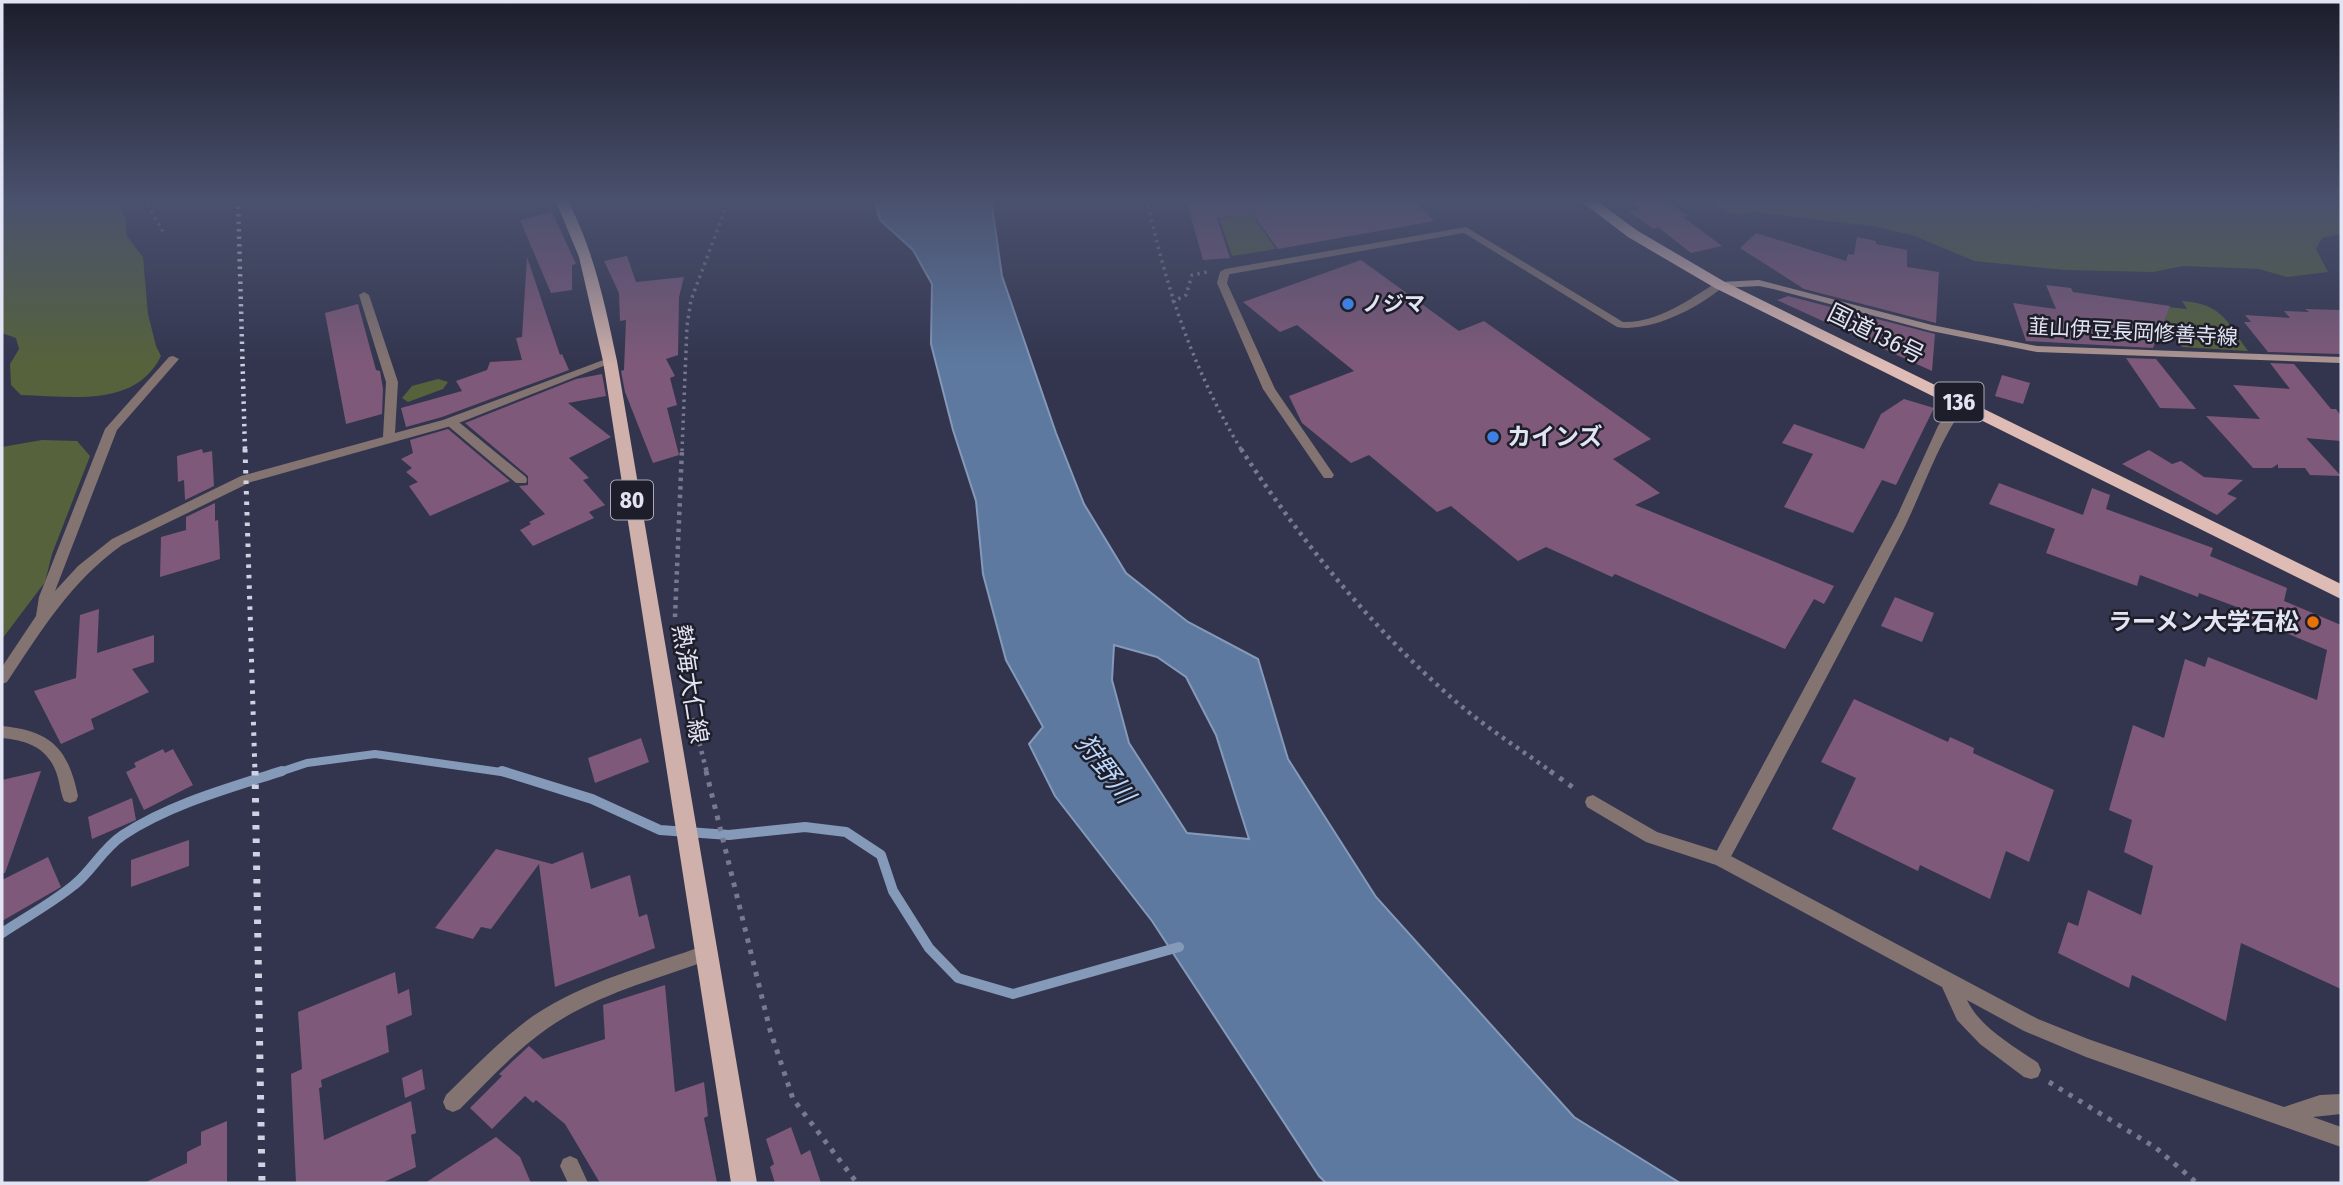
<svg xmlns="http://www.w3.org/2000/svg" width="2343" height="1185" font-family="'Fira Sans Condensed','Noto Sans JP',sans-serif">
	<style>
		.green { fill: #56623b }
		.water { fill: #5d79a0; stroke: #8599b9; stroke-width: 2; fill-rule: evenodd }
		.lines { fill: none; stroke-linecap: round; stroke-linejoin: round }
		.stream-far1 { stroke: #8599b9; stroke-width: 8 }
		.stream { stroke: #8599b9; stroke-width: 10 }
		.building { fill: #7f5979 }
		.path-far2 { stroke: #77798e; stroke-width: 3.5; stroke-dasharray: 2.5 4.5; stroke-linecap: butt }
		.path-far1 { stroke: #77798e; stroke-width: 4.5; stroke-dasharray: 3.5 5; stroke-linecap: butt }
		.path { stroke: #77798e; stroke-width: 5; stroke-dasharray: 4.5 7; stroke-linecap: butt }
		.service { fill: #847471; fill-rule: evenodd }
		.minor { fill: #847471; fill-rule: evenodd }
		.secondary { fill: #ae9691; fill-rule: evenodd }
		.primary { fill: #cfb0aa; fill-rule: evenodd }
		.trunk { fill: #debcb5; fill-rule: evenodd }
		.rail-far2 { stroke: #d0d2e3; stroke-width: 4.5; stroke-dasharray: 2.5 5; stroke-linecap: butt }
		.rail-far1 { stroke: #d0d2e3; stroke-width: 5; stroke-dasharray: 3.5 7; stroke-linecap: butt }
		.rail { stroke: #d0d2e3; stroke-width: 7; stroke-dasharray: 4.5 9; stroke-linecap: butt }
		.shop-dot { fill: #3f7fe0; stroke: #1d1e29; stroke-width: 2.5 }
		.food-dot { fill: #e8710a; stroke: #1d1e29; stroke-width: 2.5 }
		.labels { text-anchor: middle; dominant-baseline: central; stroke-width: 5; stroke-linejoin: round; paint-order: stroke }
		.far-poi-label { font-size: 21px; font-weight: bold; fill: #e2e4f4; stroke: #1d1e29; text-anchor: start }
		.far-street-label { font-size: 21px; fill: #e2e4f4; stroke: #1d1e29 }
		.shield { fill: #1d1e29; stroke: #a7a9b7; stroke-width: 2 }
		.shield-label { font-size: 23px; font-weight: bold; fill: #e2e4f4 }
		.street-label { font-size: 24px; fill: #e2e4f4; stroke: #1d1e29 }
		.poi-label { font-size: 24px; font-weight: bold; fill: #e2e4f4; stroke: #1d1e29; text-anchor: start }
		.water-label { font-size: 26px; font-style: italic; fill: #bcd7fc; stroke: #1d1e29 }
	</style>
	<rect width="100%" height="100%" fill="#33354e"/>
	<g class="green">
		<path d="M2,199h115l9,20v16l17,22 5,57 8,32 5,10c-26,53 -92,40 -140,39l-10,-10 -1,-21 9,-15 -3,-11 -14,-5z"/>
		<path d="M1703,199h638v35l-19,4 -6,11 12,23 -41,5 -28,-8 -76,-3 -30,6 -89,-2 -90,-9 -59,-25 -42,-10 -119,-14c-20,6 -33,-3 -51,-13z"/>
		<polygon points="1231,206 1251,213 1276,249 1232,256 1219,218 1234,217"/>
		<path d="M2182,301c41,3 44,20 66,50l-66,-4 -10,-12 -2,-10 -16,-11 4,-8 29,3z"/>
		<polygon points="438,379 448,382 443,389 408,402 402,398 412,386"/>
		<polygon points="42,440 77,441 90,456 52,554 45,582 2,639 2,447"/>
	</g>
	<path class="water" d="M874,199h117l11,77 54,157 28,71 42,69 62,49 70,37 30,100 88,138 198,220 106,66h-354l-7,-7 -167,-255 -97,-125 -26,-52 14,-17 -37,-67 -23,-86 -7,-73 -23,-71 -22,-86 1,-60 -19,-34 -33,-30zM1114,645l43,12 29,20 30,58 33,104 -62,-6 -58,-90 -17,-63z"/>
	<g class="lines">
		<polyline class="stream-far1" points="277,773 307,763 375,754 508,773"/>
		<g class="stream">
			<polyline points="502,771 592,799 660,830 729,835 805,827 846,832 881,855 893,891 929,948 958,978 1013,994 1179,947"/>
			<path d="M2,933c24,-16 50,-30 72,-48 18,-14 28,-36 49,-50 47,-31 106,-47 159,-64"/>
		</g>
	</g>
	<g class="building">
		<polygon points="1186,199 1413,199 1434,221 1278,249 1252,213 1217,218 1230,258 1203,260"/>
		<polygon points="1622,199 1664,199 1688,216 1683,217 1722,246 1691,253 1658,227 1654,229 1629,212 1639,209"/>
		<polygon points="552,212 576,264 572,265 572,290 551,293 520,220"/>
		<polygon points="1756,233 1846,261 1848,254 1854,255 1857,237 1876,241 1876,244 1907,250 1907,267 1939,272 1936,323 1804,289 1740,248"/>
		<polygon points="627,256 636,282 684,277 679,297 678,355 666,359 675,376 670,378 677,405 667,408 679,455 653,463 625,392 621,371 624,370 626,320 620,321 619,293 604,261"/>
		<polygon points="527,257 560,355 562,354 569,370 442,417 406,427 401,408 462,391 456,381 487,370 490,362 522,360 516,338 522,337"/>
		<polygon points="1361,260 1459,331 1484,321 1651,439 1613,459 1660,493 1635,505 1834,586 1824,604 1814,599 1785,649 1615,574 1612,577 1546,547 1518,561 1451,506 1437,512 1369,455 1351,463 1302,423 1289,396 1354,371 1297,325 1280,332 1243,302"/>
		<polygon points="2046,285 2071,288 2073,292 2170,306 2153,348 2026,341 2013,303 2056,309"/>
		<polygon points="1788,296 1935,334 1932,371 1777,300"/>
		<polygon points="358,304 376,370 380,371 383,389 382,414 346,424 325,313"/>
		<polygon points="2305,309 2341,310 2341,354 2268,352 2244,322 2251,322 2245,315 2290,318 2284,311 2309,312"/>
		<polygon points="2126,358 2156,359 2196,409 2160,408"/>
		<polygon points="2270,363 2294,364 2331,409 2336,409 2341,416 2341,441 2306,438 2341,476 2310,475 2305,468 2278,468 2278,464 2272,468 2253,468 2206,416 2260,419 2233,385 2290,389"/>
		<polygon points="602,374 606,396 568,403 611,437 569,458 589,478 583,480 605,505 589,512 594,518 533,546 520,530 531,524 529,522 545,514 519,486 528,485 528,476 465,423 576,379"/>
		<polygon points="2002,375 2030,383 2023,404 1995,396"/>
		<polygon points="1904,399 1934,408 1896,485 1882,480 1853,533 1784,507 1813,454 1782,443 1794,424 1864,449 1881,414"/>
		<polygon points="448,429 510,481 430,516 409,486 418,482 406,472 412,468 401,459 413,453 410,440"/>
		<polygon points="202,449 203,453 212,451 214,486 185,500 184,480 178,482 177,456"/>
		<polygon points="2149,450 2172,464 2181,461 2204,477 2243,480 2227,494 2237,498 2217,515 2122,464"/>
		<polygon points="1999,483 2083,515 2092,488 2110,495 2106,509 2213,548 2210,556 2287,588 2284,601 2341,625 2341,989 2241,943 2226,1021 2132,975 2129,988 2058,953 2068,922 2078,926 2088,890 2141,915 2153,866 2124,852 2132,820 2109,810 2133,725 2164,738 2185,659 2205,667 2208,657 2317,700 2327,650 2235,612 2237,607 2199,593 2198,597 2140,575 2137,586 2046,553 2055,529 1989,504"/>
		<polygon points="215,503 215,521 218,520 220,559 160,577 161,537 186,530 186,517"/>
		<polygon points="1895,597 1934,613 1922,642 1881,626"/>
		<polygon points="99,609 97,653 154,635 154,662 132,669 149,692 91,719 94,729 61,744 34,691 76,678 80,615"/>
		<polygon points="1854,699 1948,742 1950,737 1974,748 1973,753 2054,790 2029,862 2006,851 1990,899 1920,865 1918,871 1832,829 1856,778 1821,762"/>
		<polygon points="641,738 649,762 595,783 588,758"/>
		<polygon points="163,749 165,753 173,749 193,785 144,810 126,772 136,767 134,763"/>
		<polygon points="41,771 5,873 2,873 2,780"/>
		<polygon points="132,798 136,820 92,839 88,817"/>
		<polygon points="189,840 189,866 131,887 131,860"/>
		<polygon points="496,849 552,864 583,852 591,889 630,875 639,917 647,914 655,948 555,987 539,864 491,929 481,927 473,939 435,928"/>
		<polygon points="48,857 61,887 2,921 2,880"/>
		<polygon points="395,972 398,994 409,989 412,1015 386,1026 389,1052 321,1080 322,1087 319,1088 324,1140 411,1101 416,1133 411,1135 416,1167 382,1183 296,1183 291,1074 302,1069 298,1012"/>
		<polygon points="665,985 675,1092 704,1082 708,1116 704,1118 717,1183 600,1183 565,1124 536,1100 533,1103 525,1096 492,1129 470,1108 502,1076 499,1074 529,1046 543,1059 605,1039 603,1005"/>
		<polygon points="422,1069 425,1089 405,1098 402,1078"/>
		<polygon points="227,1121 227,1183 144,1183 187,1163 187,1152 201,1145 201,1132"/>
		<polygon points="791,1127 801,1155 810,1150 821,1183 775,1183 770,1167 774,1164 766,1139"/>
		<polygon points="496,1137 520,1157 531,1183 425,1183"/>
	</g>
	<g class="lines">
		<g class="path-far2">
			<polyline points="144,199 165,235"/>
			<path d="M1147,199c19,90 47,173 95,252"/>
			<polyline points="1172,302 1186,295 1192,275 1207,272"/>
			<polyline points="682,451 687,326 691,300 729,199"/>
		</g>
		<g class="path-far1">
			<path d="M1241,449c60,92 130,178 213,251 31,27 66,49 99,73"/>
			<polyline points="675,617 682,449"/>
			<polyline points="693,718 707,773"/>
		</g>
		<g class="path">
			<polyline points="706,771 770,1030 793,1099 857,1183"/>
			<polyline points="1550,771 1578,791"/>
			<polyline points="2049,1082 2156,1148 2197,1183"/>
		</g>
		<g class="service">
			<polygon points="1225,269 1230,272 1227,283 1275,389 1332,472 1334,475 1332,478 1324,478 1263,389 1217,283 1220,272"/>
			<polygon points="451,418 455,419 526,477 527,480 526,483 516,483 447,425 445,422 447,419"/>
			<path d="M2,726c49,5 66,22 76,70l-2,5 -6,2 -6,-2c-3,-7 -4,-15 -6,-23 -8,-29 -28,-37 -56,-40z"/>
			<path d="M1593,795l64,37 70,22 311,165 50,20 196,68 36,-12 21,-1v20l-28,3 28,10v20l-255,-90 -62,-26 -57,-31c13,28 47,46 71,63l3,7 -3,7 -7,2 -7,-2 -44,-33 -23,-24 -15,-33 -226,-122 -70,-23 -59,-35 -2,-5 2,-5z"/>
		</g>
		<g class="minor">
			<path d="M1466,227l157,95c35,1 65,-22 93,-39l4,-1 5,3c-24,22 -75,48 -108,42l-153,-94 -239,42 -5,-3 5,-3z"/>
			<path d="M364,292l5,3 29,87 -3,51 48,-13 163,-61h8l2,2 -165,65 -200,56 -129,63c-51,36 -81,86 -115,137l-5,2v-17l34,-51 3,-19 66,-168 64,-72 4,-1 6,3 -62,71 -62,161 23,-25 34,-27 129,-63 142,-39 3,-55 -27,-87z"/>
			<path d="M1961,399l6,4c-31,41 -45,92 -69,137 -56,109 -113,216 -171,324l-6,2 -6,-2 -2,-5 2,-5 182,-338 41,-90 10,-15 9,-11z"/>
			<path d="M706,945l6,2 3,6 -3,6c-55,20 -115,35 -164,69 -33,23 -60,53 -88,81l-7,3 -7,-3 -3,-7 3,-7c28,-27 55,-56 87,-79 52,-35 115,-50 173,-71z"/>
			<polygon points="570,1156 577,1159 588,1183 568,1183 560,1166 563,1159"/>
		</g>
		<polygon class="secondary" points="1759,280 1932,325 2037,346 2341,357 2341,363 2037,352 1931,331 1773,289 1759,286 1720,288 1715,285 1720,282"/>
		<path class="primary" d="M555,199h12c27,51 38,106 50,162l140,822h-26l-128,-822 -24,-104z"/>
		<polygon class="trunk" points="1578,199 1594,199 1638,231 1725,282 2341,584 2341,599 1715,288 1628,237"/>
		<polyline class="rail-far2" points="238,199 245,451"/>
		<polyline class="rail-far1" points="245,449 255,773"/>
		<polyline class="rail" points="255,771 262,1183"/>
	</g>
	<linearGradient id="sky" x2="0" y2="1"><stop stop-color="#1c1d2b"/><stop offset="0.55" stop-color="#4a516e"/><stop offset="1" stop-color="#4a516e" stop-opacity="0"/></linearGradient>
	<rect width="2343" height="365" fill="url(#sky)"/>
	<g class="shop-dot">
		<circle cx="1348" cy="304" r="7"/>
		<circle cx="1493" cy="437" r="7"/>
	</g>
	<circle class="food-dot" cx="2313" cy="622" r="7"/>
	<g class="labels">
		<g class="far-poi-label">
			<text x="1362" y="304">ノジマ</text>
		</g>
		<g class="far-street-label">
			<text transform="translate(2133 332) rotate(3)">韮山伊豆長岡修善寺線</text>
		</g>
		<g class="shield">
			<rect x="1934.5" y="382.5" width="49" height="39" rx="5"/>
			<rect x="611" y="480.5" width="42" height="39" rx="5"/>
		</g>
		<g class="shield-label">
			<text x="1959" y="402">136</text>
			<text x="632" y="500">80</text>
		</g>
		<g class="street-label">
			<text transform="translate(1876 334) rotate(26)">国道136号</text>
			<text transform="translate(690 684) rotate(81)">熱海大仁線</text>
		</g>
		<g class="poi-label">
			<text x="1507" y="437">カインズ</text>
			<text x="2299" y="622" text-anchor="end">ラーメン大学石松</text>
		</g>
		<g class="water-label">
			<text transform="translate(1105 769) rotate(53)">狩野川</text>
		</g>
	</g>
	<rect width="2343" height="1185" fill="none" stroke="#e2e4f4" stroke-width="7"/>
</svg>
